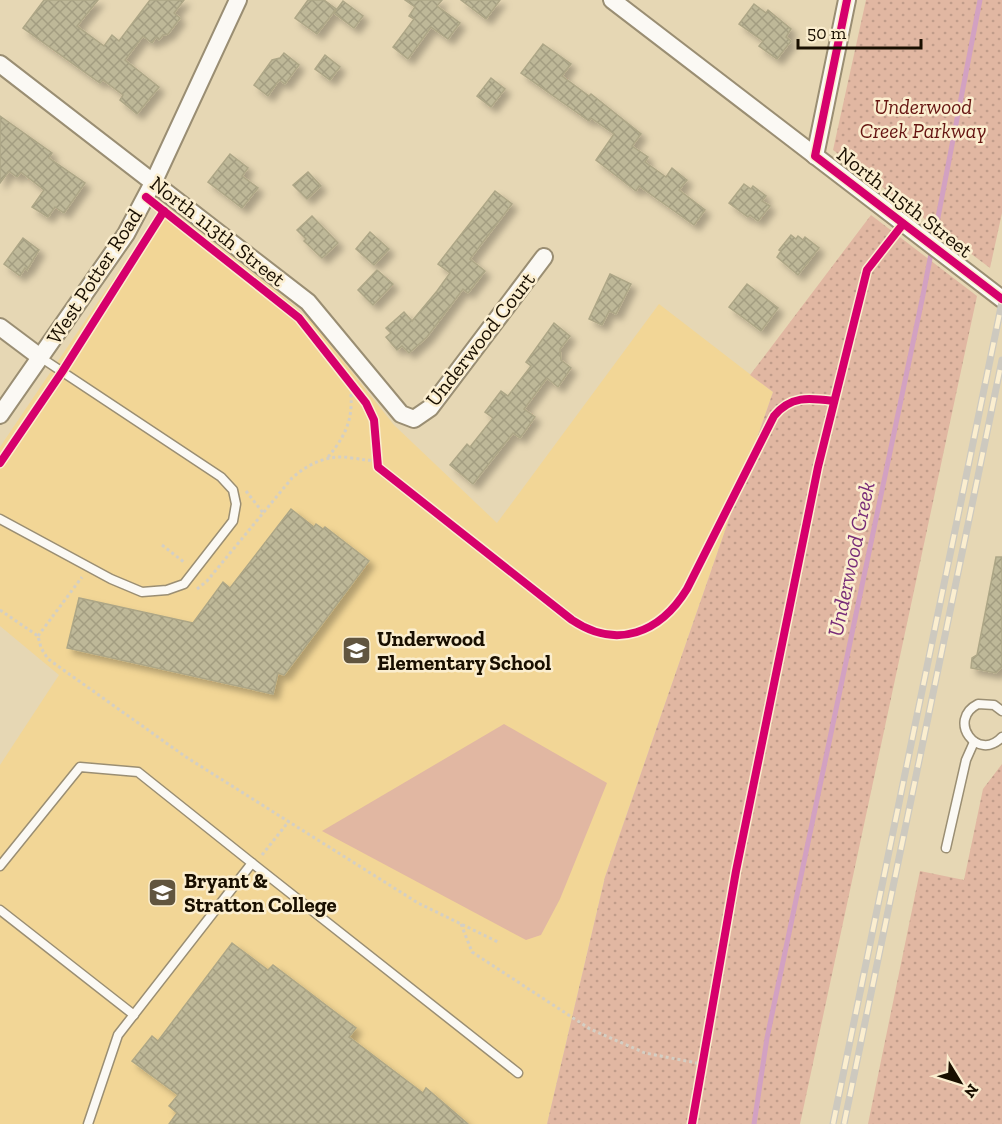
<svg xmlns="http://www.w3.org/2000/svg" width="1002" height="1124" font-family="'Zilla Slab',serif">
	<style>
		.built { fill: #f2d696 }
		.green { fill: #e1b7a2 }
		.park { fill: url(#park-dots) }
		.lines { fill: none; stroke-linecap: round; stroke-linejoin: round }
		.stream { stroke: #d2a1c2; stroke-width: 5 }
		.building { fill: url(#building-cross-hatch); stroke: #ada686; stroke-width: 1.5; filter: url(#shadow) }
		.lane-casing { stroke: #9a8e73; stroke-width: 11 }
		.street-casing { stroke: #9a8e73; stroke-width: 20 }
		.path { stroke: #d4cfc4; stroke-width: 3; stroke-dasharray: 3 3; stroke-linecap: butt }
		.lane { stroke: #fbf9f4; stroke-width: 8 }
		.street { stroke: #fbf9f4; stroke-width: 16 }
		.rail-casing { stroke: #cdc9bf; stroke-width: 7 }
		.rail { stroke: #fbeecf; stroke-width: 4.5; stroke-dasharray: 14; stroke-linecap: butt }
		.cycleway-casing { stroke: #fbeecf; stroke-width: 11 }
		.cycleway { stroke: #d6006c; stroke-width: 8 }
		.labels { text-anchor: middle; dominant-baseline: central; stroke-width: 5; stroke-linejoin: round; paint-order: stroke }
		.park-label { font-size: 21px; font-style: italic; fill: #661512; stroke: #fbeecf }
		.street-label { font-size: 21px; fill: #190f00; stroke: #fbeecf }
		.poi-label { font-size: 21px; font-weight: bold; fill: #190f00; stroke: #fbeecf; text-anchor: start }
		.water-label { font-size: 22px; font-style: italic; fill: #782c78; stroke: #fbeecf }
	</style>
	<defs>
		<pattern id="park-dots" width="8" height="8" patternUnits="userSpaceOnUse" patternTransform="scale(1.5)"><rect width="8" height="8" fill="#e1b7a2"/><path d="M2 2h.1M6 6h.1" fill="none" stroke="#c09c8a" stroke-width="1.8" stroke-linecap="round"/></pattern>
		<pattern id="building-cross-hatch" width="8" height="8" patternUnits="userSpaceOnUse" patternTransform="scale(1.5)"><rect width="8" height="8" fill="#beb898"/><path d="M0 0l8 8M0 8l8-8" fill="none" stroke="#a39d81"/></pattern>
		<filter id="shadow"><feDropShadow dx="5.5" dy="5.5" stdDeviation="3" flood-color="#0004"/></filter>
	</defs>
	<rect width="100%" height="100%" fill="#e6d7b4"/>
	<polygon class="built" points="169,208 285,298 312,322 394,425 497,523 659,304 773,392 605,877 547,1124 0,1124 0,765 59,675 0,626 0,447 160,210"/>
	<polygon class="green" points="504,724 607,783 560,899 541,935 526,940 322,831"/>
	<g class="park">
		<polygon points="866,0 1002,0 1002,213 990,268 833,150"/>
		<polygon points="871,215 977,296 800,1124 547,1124 605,877 773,392 750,375"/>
		<polygon points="1002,764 1002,1124 868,1124 920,871 964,880 983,789"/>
	</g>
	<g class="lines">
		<polyline class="stream" points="754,1124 767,1038 923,295 980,0"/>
	</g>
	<g class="building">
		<polygon points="44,0 98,0 77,26 104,46 112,35 119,41 150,0 184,0 174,13 180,18 168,34 163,35 159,40 156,37 152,43 143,36 125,60 159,87 137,114 120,100 123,95 103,80 100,83 23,28"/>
		<polygon points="308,0 324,0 336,9 317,34 295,18"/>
		<polygon points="405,0 442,0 437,6 460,23 448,39 431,27 408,59 393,47 414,19 409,16 415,7"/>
		<polygon points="461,0 500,0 486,19"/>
		<polygon points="343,1 363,16 354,28 334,13"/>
		<polygon points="754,4 766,13 768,10 791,29 786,37 791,41 777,59 759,46 763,41 739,24"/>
		<polygon points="543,44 571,64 562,76 589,96 591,94 641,134 632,146 648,157 645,162 666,177 672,168 687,180 679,190 705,210 694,225 639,186 636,191 596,160 614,134 591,118 589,121 521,73"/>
		<polygon points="284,53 299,65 285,84 279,80 268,96 254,85 272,60 280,58"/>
		<polygon points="325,55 340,67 330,80 315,69"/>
		<polygon points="491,78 505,89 491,107 477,96"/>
		<polygon points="0,116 52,153 49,158 85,183 64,213 55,207 48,217 32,207 44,190 21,172 17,177 9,171 0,183"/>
		<polygon points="230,154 248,168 242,176 258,188 242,208 208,182"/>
		<polygon points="308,172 321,186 307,199 293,185"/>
		<polygon points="744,184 751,189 753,186 766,196 762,201 770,206 758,221 750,215 748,217 729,203"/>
		<polygon points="495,191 512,204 470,259 485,271 468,293 463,289 427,337 409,353 402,346 397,350 386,337 391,333 386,328 404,312 412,321 437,291 450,273 438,264"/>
		<polygon points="312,216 338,243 322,258 304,241 306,239 297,230"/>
		<polygon points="370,232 389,249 374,265 356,249"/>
		<polygon points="791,235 796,239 798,236 803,240 805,237 819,248 798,275 777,257 781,251 779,250"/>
		<polygon points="23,238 39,250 27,270 25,268 20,276 4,264"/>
		<polygon points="377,270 393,284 373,305 358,290"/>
		<polygon points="610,274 631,284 616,314 609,311 602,325 589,319"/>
		<polygon points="747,284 778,308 761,331 729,307"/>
		<polygon points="554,323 570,336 560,349 561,360 571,368 558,387 547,378 524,409 535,417 520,438 513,433 473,484 450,465 467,444 470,447 493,418 485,412 501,391 508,396 531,366 526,362"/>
		<polygon points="291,509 314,527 316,524 323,529 325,527 369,561 284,675 278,673 273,694 67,648 79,598 193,623 223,582 230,588"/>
		<polygon points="996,557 1002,557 1002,667 996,673 971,668 972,658 977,655"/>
		<polygon points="232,943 268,970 273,965 356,1028 349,1037 423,1093 426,1088 468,1124 169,1124 177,1113 169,1106 178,1095 132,1061 152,1036 158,1041"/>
	</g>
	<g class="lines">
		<defs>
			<g id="lane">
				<polyline points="0,519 111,579 142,592 167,590 184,584 233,521 236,504 233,490 221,477 40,357"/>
				<path d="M1002,711l-8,-6 -16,-1c-32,16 0,59 24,33"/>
				<polyline points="946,848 966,760 974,742"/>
				<polyline points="252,863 518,1073"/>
				<polyline points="0,866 80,767 138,772 252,863 118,1035 88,1124"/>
				<polyline points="0,910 134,1015"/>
			</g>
			<g id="street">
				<polyline points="612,0 1002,299"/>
				<polyline points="0,64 308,302 401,414 414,419 430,408 544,257"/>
				<polyline points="815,156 847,0"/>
				<polyline points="0,327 40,357"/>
				<polyline points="0,415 126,234 154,181 238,0"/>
			</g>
		</defs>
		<use href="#lane" class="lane-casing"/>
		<use href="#street" class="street-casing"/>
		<g class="path">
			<path d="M328,457c21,-25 27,-44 21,-77"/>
			<polyline points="246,491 264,514"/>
			<polyline points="162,545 185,563"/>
			<path d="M197,589l10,-8 85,-103c17,-15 37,-24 60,-20 9,1 15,3 24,2"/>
			<polyline points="0,610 38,636 41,648 48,659 186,757 418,903 498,942"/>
			<polyline points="38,636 82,577"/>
			<polyline points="262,855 289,821"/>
			<polyline points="461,924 472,952 590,1029 645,1053 702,1064"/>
		</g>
		<use href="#lane" class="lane"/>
		<use href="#street" class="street"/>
		<defs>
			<g id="rail">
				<polyline points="833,1124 1002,302"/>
				<polyline points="844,1124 1002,360"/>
			</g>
		</defs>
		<use href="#rail" class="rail-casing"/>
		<use href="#rail" class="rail"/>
		<defs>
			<g id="cycleway">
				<polyline points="847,0 815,156 1002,299"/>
				<path d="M146,197l153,121 67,85 8,17 4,47 194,153c45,30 88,13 115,-31l87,-173c17,-21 36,-18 60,-15"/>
				<polyline points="0,463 62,372 164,211"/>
				<polyline points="692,1124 736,871 818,467 867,270 903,224"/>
			</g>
		</defs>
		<use href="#cycleway" class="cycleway-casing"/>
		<use href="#cycleway" class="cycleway"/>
	</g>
	<defs>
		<symbol id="school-square" viewBox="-11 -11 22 22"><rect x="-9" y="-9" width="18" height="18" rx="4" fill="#61553f" stroke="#fbeecf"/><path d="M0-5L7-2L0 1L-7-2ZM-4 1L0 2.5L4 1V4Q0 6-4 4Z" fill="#fff"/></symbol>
		<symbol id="university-square" viewBox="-11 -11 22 22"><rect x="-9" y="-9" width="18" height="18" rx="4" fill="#61553f" stroke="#fbeecf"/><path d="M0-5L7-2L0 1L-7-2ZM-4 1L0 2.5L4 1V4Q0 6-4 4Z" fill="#fff"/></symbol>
	</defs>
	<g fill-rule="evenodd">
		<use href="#school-square" x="340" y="634" width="33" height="33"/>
		<use href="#university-square" x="146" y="876" width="33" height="33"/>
	</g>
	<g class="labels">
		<g class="park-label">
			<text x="923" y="106">Underwood<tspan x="923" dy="24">Creek Parkway</tspan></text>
		</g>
		<g class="street-label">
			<text transform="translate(905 202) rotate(38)">North 115th Street</text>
			<text transform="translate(218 231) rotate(38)">North 113th Street</text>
			<text transform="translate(94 276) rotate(-57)">West Potter Road</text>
			<text transform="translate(480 339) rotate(-52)">Underwood Court</text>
		</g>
		<g class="poi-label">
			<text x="377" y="638">Underwood<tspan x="377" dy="24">Elementary School</tspan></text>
			<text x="184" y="880">Bryant &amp;<tspan x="184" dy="24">Stratton College</tspan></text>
		</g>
		<g class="water-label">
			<text transform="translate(851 559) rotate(-78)">Underwood Creek</text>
		</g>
	</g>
	<g transform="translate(960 1082) rotate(128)" stroke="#fbeecf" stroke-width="4.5" paint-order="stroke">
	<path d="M0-4.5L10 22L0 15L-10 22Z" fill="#190f00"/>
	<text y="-9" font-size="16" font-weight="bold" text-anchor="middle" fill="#190f00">N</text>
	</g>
	<path d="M798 39v9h123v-9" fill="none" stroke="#190f00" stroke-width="3"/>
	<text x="807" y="39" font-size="18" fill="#190f00" stroke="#fbeecf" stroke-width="4.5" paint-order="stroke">50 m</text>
</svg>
